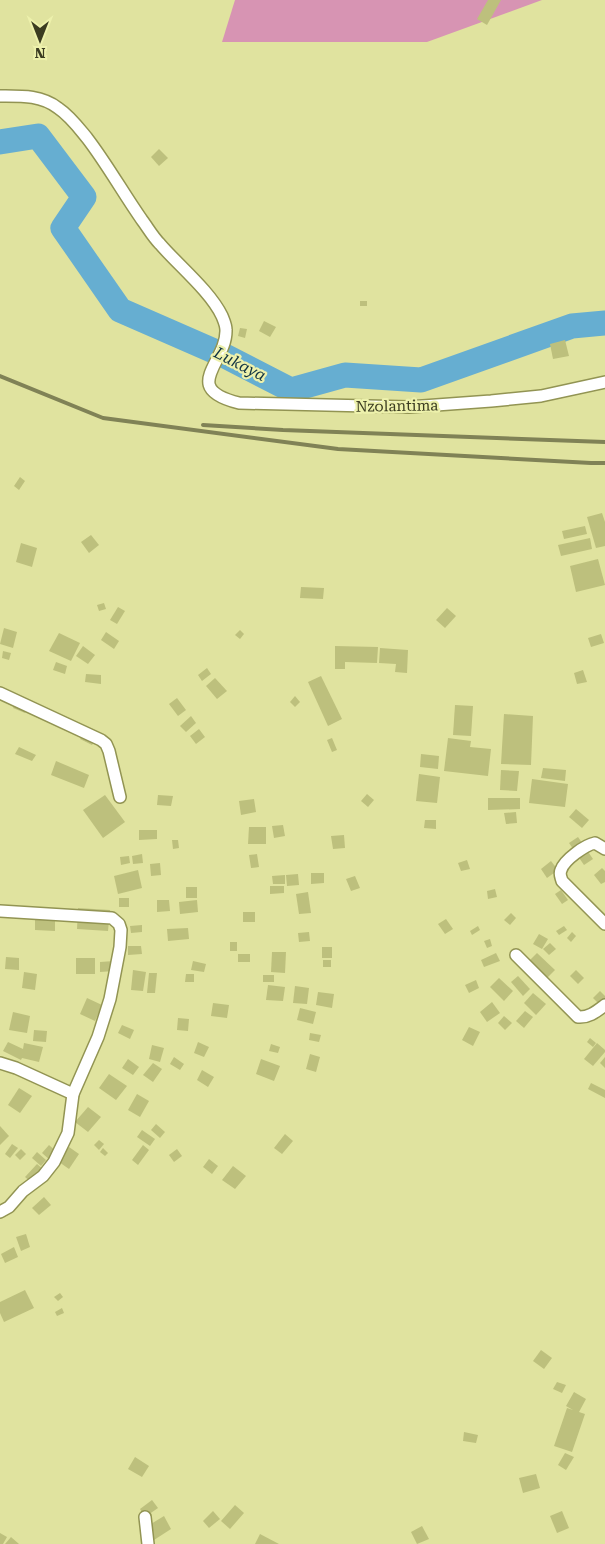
<svg xmlns="http://www.w3.org/2000/svg" width="605" height="1544" font-family="'Roboto Serif',serif">
	<style>
		.forest { fill: #d794b3 }
		.lines { fill: none; stroke-linecap: round; stroke-linejoin: round }
		.river { stroke: #66aed1; stroke-width: 25 }
		.building { fill: #bdc07d }
		.minor-casing { stroke: #929453; stroke-width: 14 }
		.minor { stroke: #fff; stroke-width: 11 }
		.rail { stroke: #808256; stroke-width: 4 }
		.labels { text-anchor: middle; dominant-baseline: central; stroke-width: 4.5; stroke-linejoin: round; paint-order: stroke }
		.street-label { font-size: 15px; fill: #3b3c21; stroke: #edf1ac }
		.water-label { font-size: 16px; font-style: italic; fill: #113342; stroke: #edf1ac }
	</style>
	<rect width="100%" height="100%" fill="#e0e39f"/>
	<polygon class="forest" points="235,0 542,0 427,42 222,42"/>
	<g class="lines">
		<polyline class="river" points="0,142 38,136 84,197 63,228 120,310 223,355 291,390 345,375 421,380 572,326 605,323"/>
	</g>
	<g class="building">
		<polygon points="488,0 501,0 487,25 477,19"/>
		<polygon points="159,149 168,158 159,166 151,157"/>
		<rect x="360" y="301" width="7" height="5"/>
		<polygon points="264,321 276,327 270,337 259,331"/>
		<polygon points="240,328 247,329 245,338 238,336"/>
		<polygon points="565,340 569,356 553,359 550,344"/>
		<polygon points="20,477 25,481 19,490 14,486"/>
		<polygon points="602,513 605,522 605,546 596,548 587,517"/>
		<polygon points="585,526 587,534 564,539 562,531"/>
		<polygon points="91,535 99,545 89,553 81,542"/>
		<polygon points="590,538 592,549 561,556 558,545"/>
		<polygon points="21,543 37,548 32,567 16,562"/>
		<polygon points="598,559 605,585 576,592 570,566"/>
		<polygon points="301,587 324,588 323,599 300,598"/>
		<polygon points="104,603 106,609 99,611 97,605"/>
		<polygon points="118,607 125,611 117,624 110,620"/>
		<polygon points="447,608 456,616 445,628 436,620"/>
		<polygon points="4,628 17,632 13,648 0,644"/>
		<polygon points="240,630 244,634 240,639 235,635"/>
		<polygon points="106,632 119,641 114,649 101,640"/>
		<polygon points="59,633 80,643 71,661 49,651"/>
		<polygon points="601,634 604,643 591,647 588,638"/>
		<polygon points="83,646 95,655 88,664 76,656"/>
		<polygon points="335,646 378,647 377,663 345,662 345,669 335,669"/>
		<polygon points="380,648 408,650 407,673 395,672 396,664 379,663"/>
		<polygon points="3,651 11,653 9,660 2,658"/>
		<polygon points="56,662 67,666 65,674 53,670"/>
		<polygon points="207,668 211,674 202,681 198,675"/>
		<polygon points="583,670 587,682 577,684 574,673"/>
		<polygon points="86,674 101,675 101,684 85,682"/>
		<polygon points="321,676 342,719 328,726 308,682"/>
		<polygon points="215,678 227,691 217,699 206,686"/>
		<polygon points="295,696 300,702 295,707 290,702"/>
		<polygon points="17,698 29,703 25,713 13,708"/>
		<polygon points="177,698 186,710 178,716 169,704"/>
		<polygon points="455,705 473,706 471,736 453,735"/>
		<polygon points="504,714 533,716 531,765 501,764"/>
		<polygon points="191,716 196,723 186,732 180,726"/>
		<polygon points="86,728 98,735 92,745 80,739"/>
		<polygon points="199,729 205,737 196,744 190,736"/>
		<polygon points="332,738 337,750 332,752 327,740"/>
		<polygon points="448,738 471,741 470,747 491,749 488,776 444,771"/>
		<polygon points="19,747 36,755 32,761 15,754"/>
		<polygon points="421,754 439,756 438,769 420,767"/>
		<polygon points="56,761 89,775 84,788 51,775"/>
		<polygon points="543,768 566,770 565,781 541,778"/>
		<polygon points="501,770 519,771 517,791 500,790"/>
		<polygon points="419,774 440,777 437,803 416,801"/>
		<polygon points="532,779 568,784 565,807 529,803"/>
		<polygon points="367,794 374,800 368,807 361,801"/>
		<polygon points="105,795 125,822 103,838 83,810"/>
		<polygon points="158,795 173,796 171,806 157,805"/>
		<polygon points="488,798 520,798 520,809 488,810"/>
		<polygon points="254,799 256,812 241,815 239,801"/>
		<polygon points="576,809 589,820 582,828 569,817"/>
		<polygon points="516,812 517,823 506,824 504,813"/>
		<polygon points="425,820 436,820 436,829 424,828"/>
		<polygon points="283,825 285,836 274,838 272,826"/>
		<polygon points="249,827 266,827 266,844 248,844"/>
		<polygon points="139,830 157,830 157,839 139,840"/>
		<polygon points="344,835 345,848 333,849 331,836"/>
		<polygon points="578,837 593,859 584,865 569,843"/>
		<polygon points="172,840 178,840 179,848 173,849"/>
		<polygon points="142,854 143,863 133,864 132,856"/>
		<polygon points="257,854 259,867 251,868 249,855"/>
		<polygon points="129,856 130,863 121,865 120,857"/>
		<polygon points="467,860 470,869 461,871 458,863"/>
		<polygon points="551,861 558,870 547,878 541,869"/>
		<polygon points="160,863 161,875 151,876 150,864"/>
		<polygon points="602,868 605,871 605,882 601,884 594,875"/>
		<polygon points="138,870 142,888 118,894 114,876"/>
		<polygon points="311,873 324,873 324,883 311,884"/>
		<polygon points="298,874 299,885 287,886 286,875"/>
		<polygon points="285,875 285,884 273,884 272,876"/>
		<polygon points="355,876 360,888 351,891 346,879"/>
		<polygon points="270,886 284,886 284,893 270,894"/>
		<rect x="186" y="887" width="11" height="11"/>
		<polygon points="495,889 497,897 488,899 487,891"/>
		<polygon points="561,890 568,900 562,904 555,894"/>
		<polygon points="308,892 311,913 299,914 296,894"/>
		<rect x="119" y="898" width="10" height="9"/>
		<polygon points="157,900 169,900 170,911 157,912"/>
		<polygon points="197,900 198,912 180,914 179,902"/>
		<polygon points="78,908 110,910 108,931 77,929"/>
		<rect x="243" y="912" width="12" height="10"/>
		<polygon points="511,913 516,918 510,925 504,920"/>
		<polygon points="35,915 55,915 55,931 35,930"/>
		<polygon points="446,919 453,929 445,934 438,924"/>
		<polygon points="142,925 142,932 131,933 130,926"/>
		<polygon points="478,926 480,930 472,935 470,931"/>
		<polygon points="564,926 567,930 559,935 556,931"/>
		<polygon points="188,928 189,939 168,941 167,929"/>
		<polygon points="309,932 310,941 299,942 298,933"/>
		<polygon points="572,932 576,936 571,942 567,938"/>
		<polygon points="539,934 548,939 542,949 533,944"/>
		<polygon points="490,939 492,946 487,948 484,941"/>
		<rect x="230" y="942" width="7" height="9"/>
		<polygon points="550,943 556,949 549,955 543,949"/>
		<polygon points="128,946 141,946 142,954 128,955"/>
		<rect x="322" y="947" width="10" height="11"/>
		<polygon points="272,952 286,952 285,973 271,972"/>
		<polygon points="496,953 500,961 484,967 481,960"/>
		<polygon points="537,953 555,970 545,980 527,963"/>
		<rect x="238" y="954" width="12" height="8"/>
		<polygon points="6,957 19,958 19,970 5,969"/>
		<rect x="76" y="958" width="19" height="16"/>
		<rect x="323" y="960" width="8" height="7"/>
		<polygon points="114,961 114,971 100,972 100,962"/>
		<polygon points="193,961 206,964 204,972 191,970"/>
		<polygon points="133,970 146,972 143,991 131,990"/>
		<polygon points="576,970 584,978 578,984 570,976"/>
		<polygon points="24,972 37,974 35,990 22,988"/>
		<polygon points="149,973 157,973 155,993 147,993"/>
		<polygon points="186,974 194,974 194,982 185,982"/>
		<rect x="263" y="975" width="11" height="7"/>
		<polygon points="518,976 530,989 523,996 511,982"/>
		<polygon points="499,978 513,991 504,1001 490,987"/>
		<polygon points="476,980 479,988 469,993 465,985"/>
		<polygon points="268,985 285,987 283,1001 266,1000"/>
		<polygon points="295,986 309,988 307,1004 293,1003"/>
		<polygon points="600,991 605,996 605,998 599,1004 593,998"/>
		<polygon points="318,992 334,994 332,1008 316,1005"/>
		<polygon points="533,993 546,1004 536,1015 524,1003"/>
		<polygon points="87,998 102,1005 95,1021 80,1014"/>
		<polygon points="492,1002 500,1013 487,1022 480,1012"/>
		<polygon points="213,1003 229,1005 227,1018 211,1016"/>
		<polygon points="300,1008 316,1012 313,1024 297,1020"/>
		<polygon points="525,1011 533,1017 524,1028 516,1021"/>
		<polygon points="13,1012 30,1016 27,1033 9,1030"/>
		<polygon points="504,1016 512,1023 505,1030 498,1023"/>
		<polygon points="178,1018 189,1019 188,1031 177,1030"/>
		<polygon points="122,1025 134,1030 130,1039 118,1033"/>
		<polygon points="469,1027 480,1032 473,1046 462,1040"/>
		<polygon points="34,1030 47,1031 46,1042 33,1041"/>
		<polygon points="310,1033 321,1035 319,1042 309,1040"/>
		<polygon points="590,1038 596,1043 593,1047 587,1042"/>
		<polygon points="8,1042 23,1049 24,1043 43,1047 39,1062 22,1058 21,1060 3,1051"/>
		<polygon points="198,1042 209,1047 204,1057 194,1053"/>
		<polygon points="597,1043 605,1050 605,1052 593,1066 584,1059"/>
		<polygon points="271,1044 280,1047 278,1053 269,1051"/>
		<polygon points="152,1045 164,1048 160,1062 149,1059"/>
		<polygon points="310,1054 320,1057 316,1072 306,1069"/>
		<polygon points="174,1057 184,1064 180,1070 170,1064"/>
		<polygon points="605,1057 605,1068 600,1063"/>
		<polygon points="128,1059 139,1067 133,1075 122,1068"/>
		<polygon points="261,1059 280,1066 274,1081 256,1074"/>
		<polygon points="153,1063 162,1069 153,1082 143,1075"/>
		<polygon points="202,1070 214,1077 208,1087 197,1080"/>
		<polygon points="109,1074 127,1086 116,1100 99,1088"/>
		<polygon points="591,1083 605,1090 605,1098 588,1089"/>
		<polygon points="19,1088 32,1096 20,1113 8,1105"/>
		<polygon points="137,1094 149,1101 140,1117 128,1110"/>
		<polygon points="88,1107 101,1117 88,1132 75,1122"/>
		<polygon points="156,1124 165,1132 160,1138 151,1130"/>
		<polygon points="0,1126 9,1136 0,1145"/>
		<polygon points="142,1130 155,1139 150,1146 137,1137"/>
		<polygon points="285,1134 293,1141 282,1154 274,1148"/>
		<polygon points="99,1140 104,1144 99,1150 94,1145"/>
		<polygon points="12,1144 18,1148 10,1158 5,1154"/>
		<polygon points="49,1145 58,1153 51,1161 42,1153"/>
		<polygon points="143,1145 149,1150 138,1165 132,1160"/>
		<polygon points="69,1147 79,1154 69,1169 59,1162"/>
		<polygon points="103,1148 108,1153 105,1156 100,1152"/>
		<polygon points="21,1149 26,1154 20,1160 15,1155"/>
		<polygon points="177,1149 182,1156 174,1162 169,1155"/>
		<polygon points="37,1152 46,1160 41,1166 32,1158"/>
		<polygon points="209,1159 218,1166 212,1174 203,1167"/>
		<polygon points="37,1164 43,1169 31,1182 25,1177"/>
		<polygon points="233,1166 246,1176 235,1189 222,1180"/>
		<polygon points="44,1197 51,1205 39,1215 32,1208"/>
		<polygon points="26,1234 30,1247 21,1251 16,1237"/>
		<polygon points="14,1247 18,1257 5,1263 1,1254"/>
		<polygon points="25,1290 34,1308 4,1322 0,1313 0,1302"/>
		<polygon points="60,1293 63,1297 58,1301 54,1297"/>
		<polygon points="62,1308 64,1313 57,1316 55,1312"/>
		<polygon points="541,1350 552,1358 544,1369 533,1361"/>
		<polygon points="557,1382 566,1385 562,1393 553,1389"/>
		<polygon points="574,1392 586,1399 579,1412 585,1414 572,1452 554,1446 567,1408 573,1410 566,1406"/>
		<polygon points="464,1432 478,1435 476,1443 463,1441"/>
		<polygon points="565,1453 574,1457 566,1470 558,1465"/>
		<polygon points="135,1457 149,1466 142,1477 128,1469"/>
		<polygon points="536,1474 540,1488 523,1493 519,1478"/>
		<polygon points="152,1500 158,1508 145,1517 140,1509"/>
		<polygon points="235,1505 244,1513 230,1529 221,1521"/>
		<polygon points="213,1511 220,1519 209,1528 203,1521"/>
		<polygon points="562,1511 569,1528 557,1533 550,1516"/>
		<polygon points="164,1516 171,1529 154,1540 146,1527"/>
		<polygon points="422,1526 429,1539 417,1544 411,1532"/>
		<polygon points="0,1533 7,1537 3,1544 0,1544"/>
		<polygon points="260,1534 279,1544 255,1544"/>
		<polygon points="11,1537 19,1544 5,1544"/>
	</g>
	<g class="lines">
		<defs>
			<g id="minor">
				<path d="M0,96c21,0 41,-1 58,12 12,8 20,19 29,30 20,26 36,55 55,82 6,8 11,17 18,24 18,21 50,47 62,72 2,5 4,9 4,14 1,33 -47,58 13,73l170,4 82,-6 50,-5 64,-14"/>
				<polyline points="0,693 101,740 106,744 109,751 120,797"/>
				<path d="M605,849l-10,-6c-10,2 -31,17 -34,27 -2,4 0,7 1,11l43,43"/>
				<polyline points="0,911 112,918 119,924 121,930 120,947 110,999 98,1037 73,1094 68,1133 54,1162 43,1176 23,1191 9,1207 0,1212"/>
				<path d="M516,955l62,62c11,1 19,-6 27,-12"/>
				<polyline points="0,1063 16,1068 73,1094"/>
				<polyline points="145,1517 148,1544"/>
			</g>
		</defs>
		<use href="#minor" class="minor-casing"/>
		<use href="#minor" class="minor"/>
		<g class="rail">
			<polyline points="0,376 103,418 338,449 591,463 605,463"/>
			<polyline points="203,425 283,430 605,442"/>
		</g>
	</g>
	<g class="labels">
		<g class="street-label">
			<text transform="translate(397 406) rotate(-1)">Nzolantima</text>
		</g>
		<g class="water-label">
			<text transform="translate(240 364) rotate(27)">Lukaya</text>
		</g>
	</g>
	<g transform="translate(40 40) rotate(180)" stroke="#edf1ac" stroke-width="4" paint-order="stroke">
	<path d="M0-4L9 19L0 12L-9 19Z" fill="#3b3c21"/>
	<text y="-8" font-size="14" font-weight="bold" text-anchor="middle" fill="#3b3c21">N</text>
	</g>
</svg>
